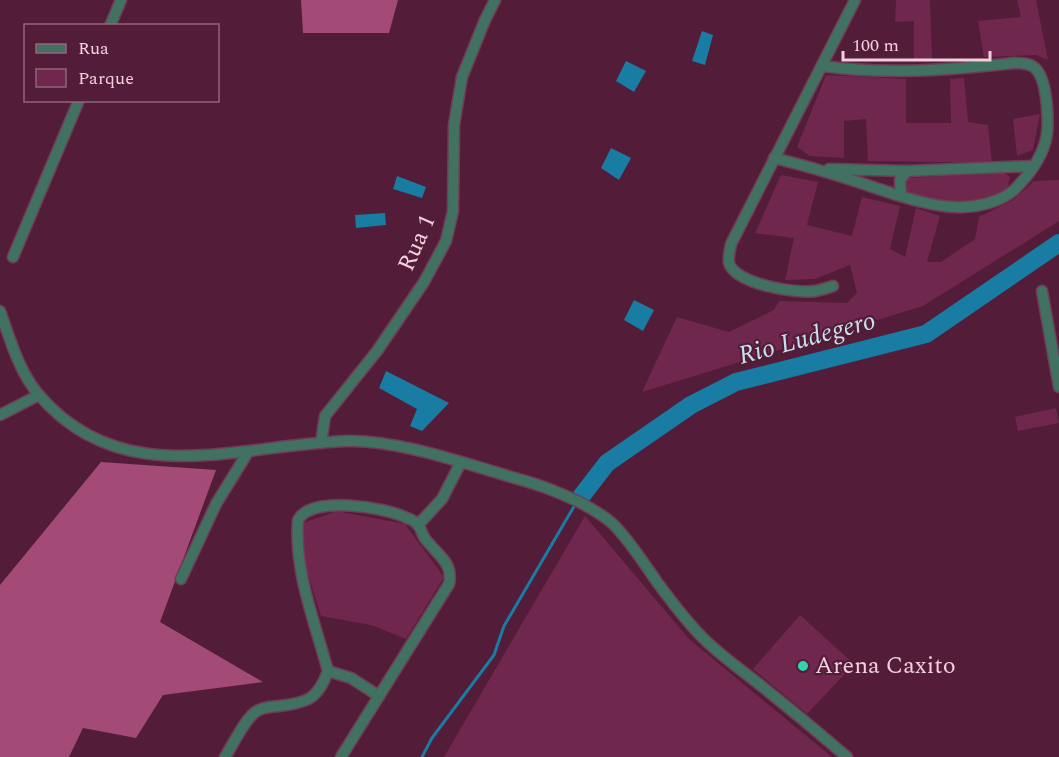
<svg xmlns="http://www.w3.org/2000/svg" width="1059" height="757" font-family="Spectral,serif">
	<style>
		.green { fill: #70274d }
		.forest { fill: #a44a77 }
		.water { fill: #187ca3 }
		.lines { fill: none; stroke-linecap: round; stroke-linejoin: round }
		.stream { stroke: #187ca3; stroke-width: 3 }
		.river { stroke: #187ca3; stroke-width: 18 }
		.minor-casing { stroke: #703c56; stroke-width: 13 }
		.minor { stroke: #407161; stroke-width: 10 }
		.poi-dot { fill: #2cd5ab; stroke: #531c38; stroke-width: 2 }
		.labels { text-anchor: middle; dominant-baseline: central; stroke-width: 4.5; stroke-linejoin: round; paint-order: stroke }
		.street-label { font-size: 24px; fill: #f2cfdd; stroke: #531c38 }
		.poi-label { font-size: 24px; fill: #f2cfdd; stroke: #531c38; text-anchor: start }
		.water-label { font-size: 26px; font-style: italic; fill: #c8e1ee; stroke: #531c38 }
	</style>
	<rect width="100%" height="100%" fill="#531c38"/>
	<g class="green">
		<polygon points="896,0 930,0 932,59 914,59 914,21 895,22"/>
		<polygon points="1017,0 1036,0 1048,60 1036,55 984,57 978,21 1021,17"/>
		<polygon points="826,75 906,79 906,123 951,123 950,79 964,78 968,122 988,125 992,163 868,161 866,119 844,121 844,158 810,156 797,147"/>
		<polygon points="1040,114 1033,150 1017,156 1013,119"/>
		<path d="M1003,172l7,5 -2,10c-29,21 -69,17 -101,5l-2,-7 3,-7z"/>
		<polygon points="781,175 818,182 807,225 852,236 862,197 900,206 890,249 905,257 916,208 940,216 927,262 941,262 975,239 979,217 1013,200 1034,181 1059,180 1059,221 923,306 642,392 677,317 729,332 774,310 779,301 847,303 857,293 850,265 815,279 785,280 794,238 755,233"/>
		<polygon points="1056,408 1059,423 1018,431 1015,417"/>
		<polygon points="337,511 405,524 444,577 406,639 371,625 321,616 305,565 303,523"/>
		<polygon points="585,516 689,639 832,757 444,757"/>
		<polygon points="800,615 854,664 807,714 753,669"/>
	</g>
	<g class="forest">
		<polygon points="301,0 398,0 389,33 303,33"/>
		<polygon points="101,462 216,470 160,622 263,682 163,695 136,738 83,728 69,757 0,757 0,585"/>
	</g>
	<g class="water">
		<polygon points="702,31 713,35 705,65 692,61"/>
		<polygon points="626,61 646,71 634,92 616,81"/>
		<polygon points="611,148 631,158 619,180 601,168"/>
		<polygon points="397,176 426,187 422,198 393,189"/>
		<polygon points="385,213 386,225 356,228 355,215"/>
		<polygon points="634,300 654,310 643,331 624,320"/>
		<polygon points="386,371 449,403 422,431 410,426 417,409 379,388"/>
	</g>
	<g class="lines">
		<polyline class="stream" points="422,757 432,738 494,655 504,626 576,503"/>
		<polyline class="river" points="580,498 607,463 691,405 736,382 926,334 1059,243"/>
		<defs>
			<g id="minor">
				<polyline points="110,26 121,0"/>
				<path d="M774,158c29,7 56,15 84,24 30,10 75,27 106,25 17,-1 39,-6 51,-18 12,-12 25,-29 30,-46 5,-16 3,-63 -10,-75 -6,-5 -14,-5 -21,-5 -64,7 -128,12 -192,3"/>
				<polyline points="829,169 907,171 1033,166"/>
				<polyline points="901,196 900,180 907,171"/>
				<polyline points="13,257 79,100"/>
				<path d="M833,286c-6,2 -12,4 -18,5 -19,3 -80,-7 -86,-28 -1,-6 1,-13 2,-19l124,-244"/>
				<polyline points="1042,291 1059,387"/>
				<path d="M0,311c10,28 19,61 39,84 84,98 201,49 309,46 45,-1 103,18 147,31 18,6 37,10 54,17 21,8 47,20 64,35 17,17 30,38 44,58 14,19 29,39 46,56 17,17 37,31 56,46 30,24 59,48 88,73"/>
				<polyline points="0,415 39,395"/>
				<polyline points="321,443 325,416 377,351 424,282 446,241 453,211 454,125 462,77 485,20 495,0"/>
				<polyline points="418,525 442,499 461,462"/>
				<polyline points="181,579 216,504 248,452"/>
				<polyline points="328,671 351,678 379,696"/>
				<path d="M225,757c7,-11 21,-40 32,-46 6,-4 15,-4 22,-5 28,-3 39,-7 49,-35 -13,-48 -34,-100 -30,-151 13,-25 87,-13 109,-2 3,1 9,4 11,7 3,3 4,9 6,12 7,11 22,21 25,33 1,5 1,10 0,14l-108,173"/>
			</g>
		</defs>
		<use href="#minor" class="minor-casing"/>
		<use href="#minor" class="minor"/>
	</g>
	<circle class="poi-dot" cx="803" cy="666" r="6"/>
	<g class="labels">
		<g class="street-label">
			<text transform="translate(417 243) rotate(-66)">Rua 1</text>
		</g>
		<g class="poi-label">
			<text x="815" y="666">Arena Caxito</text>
		</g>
		<g class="water-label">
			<text transform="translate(807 338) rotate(-15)">Rio Ludegero</text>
		</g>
	</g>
	<rect x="24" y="24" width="195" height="78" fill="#531c38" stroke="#93647a" stroke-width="1.5"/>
	<rect x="36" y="44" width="30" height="9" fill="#407161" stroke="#93647a" stroke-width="1.5"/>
	<text x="78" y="54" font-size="18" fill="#f2cfdd">Rua</text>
	<rect x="36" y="69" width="30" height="18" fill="#70274d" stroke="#93647a" stroke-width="1.5"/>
	<text x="78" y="84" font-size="18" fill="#f2cfdd">Parque</text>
	<path d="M843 51v9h147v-9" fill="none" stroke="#f2cfdd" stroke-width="3"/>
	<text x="852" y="51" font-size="18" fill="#f2cfdd" stroke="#531c38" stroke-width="4.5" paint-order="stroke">100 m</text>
</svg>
